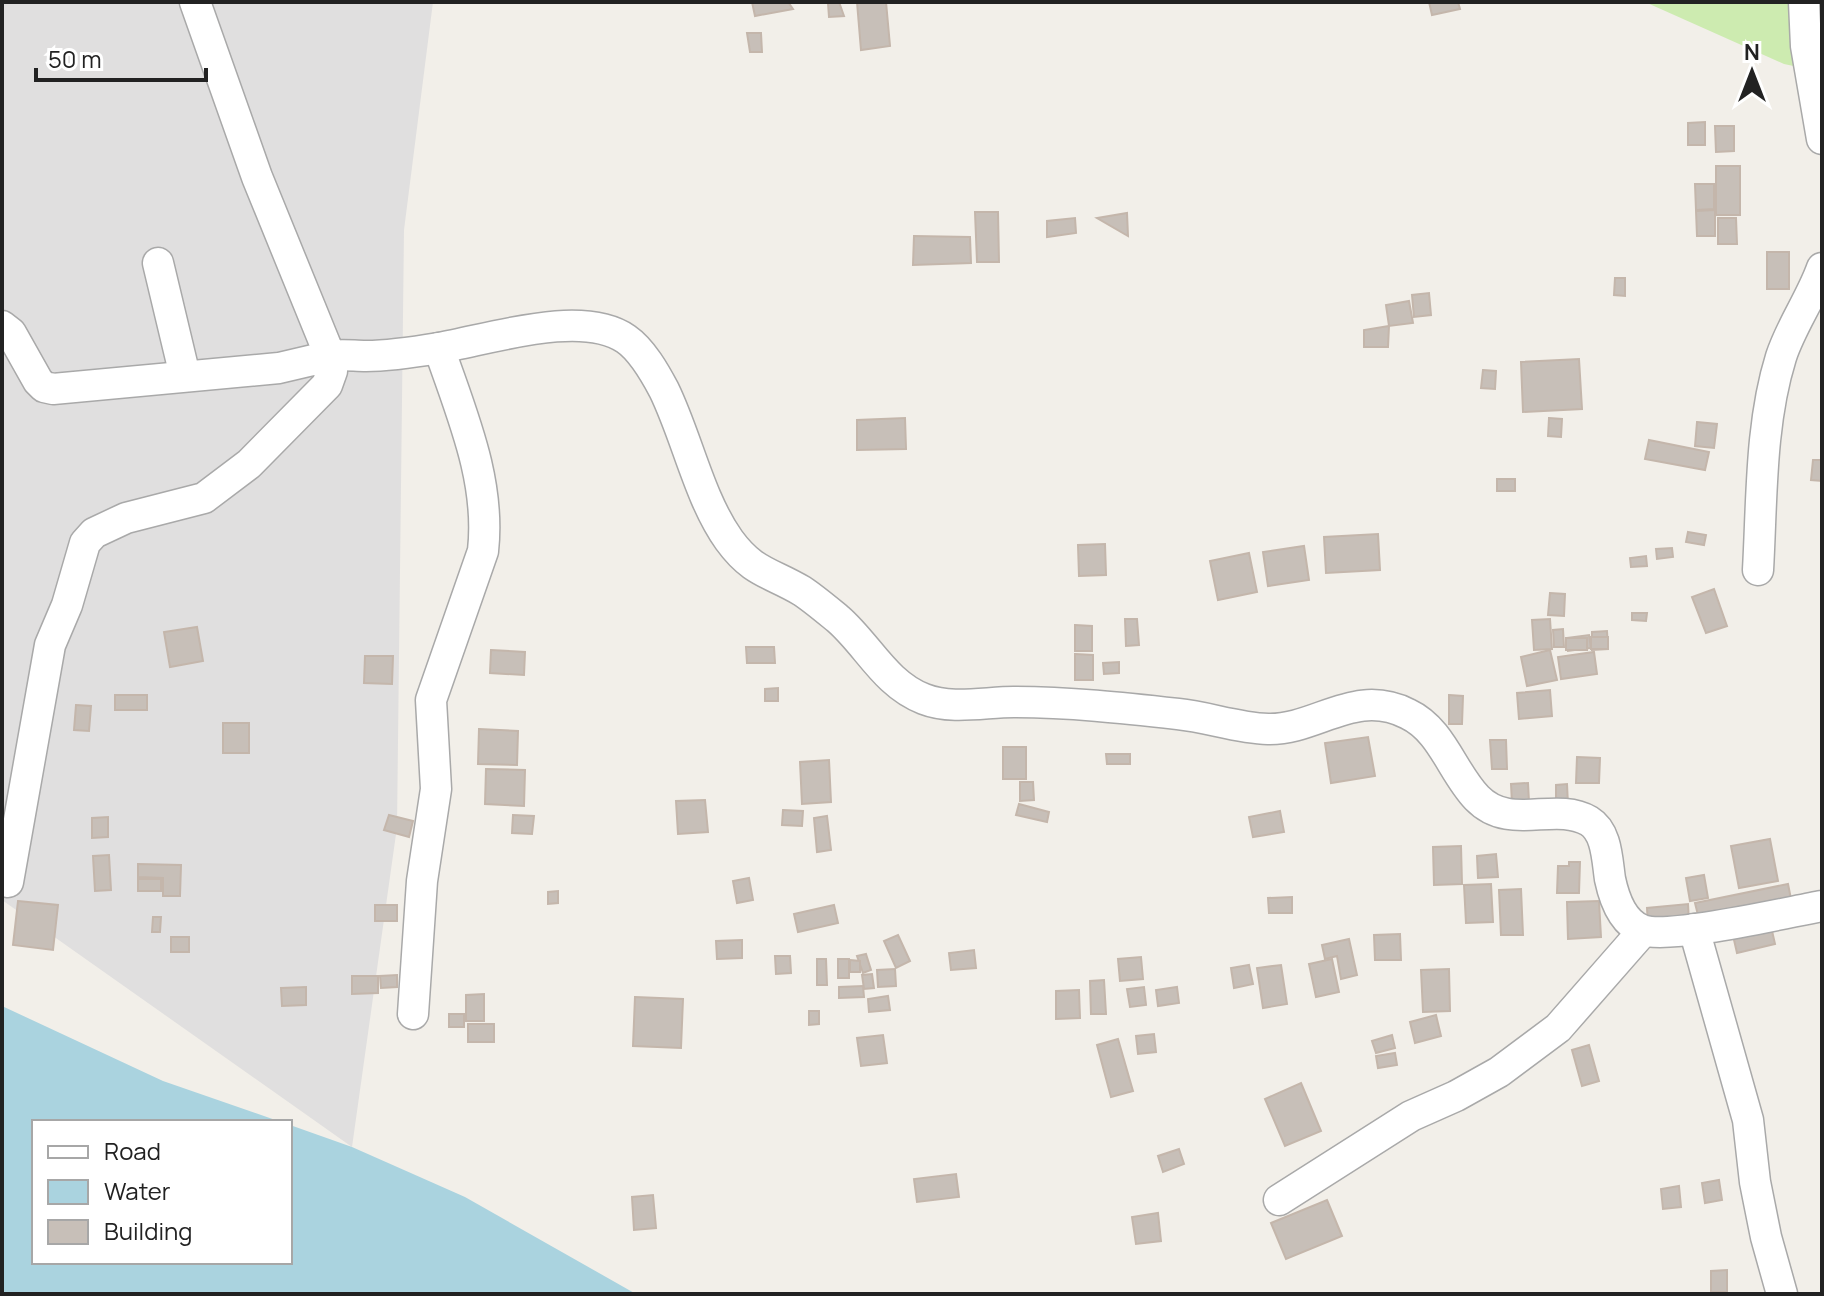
<svg xmlns="http://www.w3.org/2000/svg" width="1824" height="1296" font-family="Manrope,sans-serif">
	<style>
		.residential { fill: #e0dfdf }
		.grass { fill: #cdebb0 }
		.water { fill: #aad3df }
		.building { fill: #c7bfb8; stroke: #c4b6ab; stroke-width: 2 }
		.lines { fill: none; stroke-linecap: round; stroke-linejoin: round }
		.minor-casing { stroke: #a9a9a9; stroke-width: 33 }
		.minor { stroke: #fff; stroke-width: 30 }
	</style>
	<rect width="100%" height="100%" fill="#f2efe9"/>
	<polygon class="residential" points="2,2 433,2 404,230 397,827 352,1147 2,900"/>
	<polygon class="grass" points="1645,2 1822,2 1822,72 1784,64"/>
	<polygon class="water" points="2,1006 163,1081 281,1122 34,1122 34,1262 290,1262 290,1125 352,1147 465,1197 636,1294 2,1294"/>
	<g class="building">
		<polygon points="752,2 788,2 793,9 755,16"/>
		<polygon points="839,2 844,16 829,17 828,3"/>
		<polygon points="857,2 886,2 890,46 861,50"/>
		<polygon points="1429,2 1458,2 1460,9 1432,15"/>
		<polygon points="747,33 761,33 762,52 750,52"/>
		<polygon points="1705,122 1705,145 1688,145 1688,123"/>
		<polygon points="1715,126 1734,126 1734,151 1716,152"/>
		<rect x="1716" y="166" width="24" height="49"/>
		<polygon points="1695,184 1714,184 1714,209 1696,210"/>
		<polygon points="1715,210 1715,236 1697,236 1696,211"/>
		<polygon points="975,212 998,212 999,262 977,262"/>
		<polygon points="1127,213 1128,236 1097,218"/>
		<polygon points="1075,218 1076,233 1047,237 1047,221"/>
		<polygon points="1718,218 1736,218 1737,244 1718,244"/>
		<polygon points="914,236 970,237 971,263 913,265"/>
		<rect x="1767" y="252" width="22" height="37"/>
		<polygon points="1615,278 1625,278 1625,296 1614,295"/>
		<polygon points="1429,293 1431,315 1414,317 1412,295"/>
		<polygon points="1409,301 1413,323 1389,326 1386,305"/>
		<polygon points="1389,326 1388,347 1364,347 1364,330"/>
		<polygon points="1579,359 1582,409 1523,412 1521,362"/>
		<polygon points="1483,370 1496,371 1495,389 1481,388"/>
		<polygon points="905,418 906,449 857,450 857,420"/>
		<polygon points="1549,418 1562,419 1561,437 1548,436"/>
		<polygon points="1697,422 1717,424 1714,448 1695,446"/>
		<polygon points="1649,440 1709,452 1705,470 1645,459"/>
		<polygon points="1813,460 1822,460 1822,481 1811,480"/>
		<rect x="1497" y="479" width="18" height="12"/>
		<polygon points="1688,532 1706,535 1704,545 1686,542"/>
		<polygon points="1378,534 1380,570 1326,573 1324,537"/>
		<polygon points="1105,544 1106,575 1079,576 1078,545"/>
		<polygon points="1304,546 1309,580 1268,586 1263,552"/>
		<polygon points="1672,548 1673,557 1657,559 1656,549"/>
		<polygon points="1249,553 1257,592 1218,600 1210,561"/>
		<polygon points="1646,556 1647,566 1631,567 1630,558"/>
		<polygon points="1714,589 1727,626 1706,633 1692,597"/>
		<polygon points="1550,593 1565,594 1564,616 1548,615"/>
		<polygon points="1632,613 1647,613 1646,621 1632,620"/>
		<polygon points="1125,619 1137,619 1139,645 1126,646"/>
		<polygon points="1550,619 1552,649 1534,650 1532,620"/>
		<polygon points="1075,625 1092,626 1092,651 1075,651"/>
		<polygon points="197,627 203,661 170,667 164,632"/>
		<polygon points="1563,629 1564,647 1554,647 1553,630"/>
		<polygon points="1607,631 1608,649 1592,650 1592,632"/>
		<polygon points="1589,635 1591,648 1568,651 1566,638"/>
		<rect x="1591" y="637" width="17" height="12"/>
		<rect x="1566" y="638" width="21" height="12"/>
		<polygon points="746,647 774,647 775,663 747,663"/>
		<polygon points="491,650 525,652 524,675 490,673"/>
		<polygon points="1550,650 1557,680 1527,686 1521,657"/>
		<polygon points="1594,652 1597,674 1561,679 1558,657"/>
		<polygon points="1075,654 1093,655 1093,680 1075,680"/>
		<polygon points="365,656 393,656 392,684 364,683"/>
		<polygon points="1119,662 1119,673 1104,674 1103,663"/>
		<polygon points="778,688 778,701 765,701 765,689"/>
		<polygon points="1550,690 1552,716 1519,719 1517,693"/>
		<rect x="115" y="695" width="32" height="15"/>
		<polygon points="1449,695 1463,696 1462,724 1449,724"/>
		<polygon points="76,705 91,706 89,731 74,730"/>
		<rect x="223" y="723" width="26" height="30"/>
		<polygon points="479,729 518,731 517,765 478,764"/>
		<polygon points="1368,737 1375,776 1331,783 1325,743"/>
		<polygon points="1490,740 1506,740 1507,769 1492,769"/>
		<rect x="1003" y="747" width="23" height="32"/>
		<polygon points="1106,754 1130,754 1130,764 1107,764"/>
		<polygon points="1577,757 1600,758 1599,783 1576,783"/>
		<polygon points="829,760 831,802 802,804 800,762"/>
		<polygon points="486,769 525,770 524,806 485,804"/>
		<polygon points="1020,782 1033,782 1034,800 1020,801"/>
		<polygon points="1528,783 1529,802 1512,803 1511,784"/>
		<polygon points="1567,784 1568,805 1556,806 1556,785"/>
		<polygon points="705,800 708,832 678,834 676,801"/>
		<polygon points="1019,804 1049,812 1047,822 1016,815"/>
		<polygon points="783,810 803,811 802,826 782,825"/>
		<polygon points="1280,811 1284,832 1253,837 1249,817"/>
		<polygon points="389,815 413,821 409,837 384,830"/>
		<polygon points="513,815 534,816 532,834 512,833"/>
		<polygon points="827,816 831,850 817,852 814,818"/>
		<polygon points="108,817 108,837 92,838 92,818"/>
		<polygon points="1770,839 1778,881 1739,888 1731,846"/>
		<polygon points="1461,846 1462,884 1434,885 1433,847"/>
		<polygon points="1496,854 1498,877 1478,878 1477,856"/>
		<polygon points="109,855 111,890 95,891 93,856"/>
		<polygon points="1569,862 1580,862 1579,893 1557,893 1558,866 1569,866"/>
		<polygon points="138,864 181,865 180,896 163,896 163,878 138,877"/>
		<polygon points="1704,875 1708,898 1690,901 1686,878"/>
		<polygon points="749,878 753,900 737,903 733,881"/>
		<rect x="138" y="879" width="23" height="12"/>
		<polygon points="1491,884 1493,922 1466,923 1464,885"/>
		<polygon points="1788,884 1792,904 1700,923 1695,903"/>
		<polygon points="1521,889 1523,935 1501,935 1499,890"/>
		<polygon points="558,891 558,903 548,904 548,892"/>
		<polygon points="1292,897 1292,913 1269,913 1268,898"/>
		<polygon points="18,901 58,905 53,950 13,945"/>
		<polygon points="1599,901 1601,937 1568,939 1567,902"/>
		<polygon points="1688,904 1689,922 1648,926 1647,908"/>
		<rect x="375" y="905" width="22" height="16"/>
		<polygon points="834,905 838,923 798,932 794,914"/>
		<polygon points="153,917 161,917 160,932 152,932"/>
		<polygon points="1770,922 1775,944 1737,953 1732,931"/>
		<polygon points="1400,934 1401,960 1375,960 1374,935"/>
		<polygon points="898,935 910,961 896,968 884,941"/>
		<rect x="171" y="937" width="18" height="15"/>
		<polygon points="1349,939 1357,975 1341,979 1337,956 1325,959 1322,945"/>
		<polygon points="742,940 742,958 717,959 716,941"/>
		<polygon points="974,950 976,968 951,970 949,953"/>
		<polygon points="866,954 871,970 863,973 857,956"/>
		<polygon points="775,956 790,956 791,973 776,974"/>
		<polygon points="1141,957 1143,979 1120,981 1118,959"/>
		<polygon points="817,959 826,959 827,985 817,985"/>
		<rect x="838" y="959" width="11" height="19"/>
		<polygon points="1332,959 1339,992 1316,997 1309,964"/>
		<polygon points="850,960 860,961 860,972 850,972"/>
		<polygon points="1249,965 1253,984 1234,988 1231,968"/>
		<polygon points="1281,965 1287,1004 1263,1008 1257,968"/>
		<polygon points="895,969 896,986 878,987 877,970"/>
		<polygon points="1449,969 1450,1011 1423,1012 1421,970"/>
		<polygon points="872,974 874,988 864,989 862,975"/>
		<polygon points="397,975 397,987 381,988 380,976"/>
		<polygon points="352,976 378,976 378,993 352,994"/>
		<polygon points="1104,980 1106,1014 1091,1014 1090,981"/>
		<polygon points="863,986 864,997 839,998 839,987"/>
		<polygon points="306,987 306,1005 282,1006 281,988"/>
		<polygon points="1144,987 1146,1005 1130,1007 1127,989"/>
		<polygon points="1177,987 1179,1003 1158,1006 1156,990"/>
		<polygon points="1079,990 1080,1018 1056,1019 1056,991"/>
		<polygon points="484,994 484,1021 466,1021 466,995"/>
		<polygon points="888,996 890,1010 869,1012 868,999"/>
		<polygon points="635,997 683,999 681,1048 633,1046"/>
		<polygon points="809,1011 819,1011 819,1024 809,1025"/>
		<rect x="449" y="1014" width="15" height="13"/>
		<polygon points="1436,1015 1441,1036 1415,1043 1410,1022"/>
		<rect x="468" y="1024" width="26" height="18"/>
		<polygon points="1154,1034 1156,1052 1138,1054 1136,1036"/>
		<polygon points="883,1035 887,1063 861,1066 857,1038"/>
		<polygon points="1392,1035 1395,1048 1376,1053 1372,1041"/>
		<polygon points="1118,1039 1133,1091 1111,1097 1097,1045"/>
		<polygon points="1589,1045 1599,1081 1582,1086 1572,1050"/>
		<polygon points="1395,1053 1397,1065 1378,1068 1376,1056"/>
		<polygon points="1301,1083 1321,1131 1285,1146 1265,1099"/>
		<polygon points="1179,1149 1184,1164 1163,1172 1158,1156"/>
		<polygon points="956,1174 959,1197 917,1202 914,1179"/>
		<polygon points="1719,1180 1722,1200 1705,1203 1702,1183"/>
		<polygon points="1679,1186 1681,1207 1663,1209 1661,1189"/>
		<polygon points="653,1195 656,1228 634,1230 632,1197"/>
		<polygon points="1327,1200 1342,1236 1286,1259 1271,1223"/>
		<polygon points="1158,1213 1161,1241 1136,1244 1132,1217"/>
		<polygon points="1727,1270 1727,1292 1711,1292 1711,1271"/>
	</g>
	<g class="lines">
		<defs>
			<g id="minor">
				<path d="M195,2l62,175 73,179c12,-2 24,0 36,0 24,0 49,-4 73,-8 49,-8 142,-40 187,-9 16,11 29,34 38,51 23,47 35,108 65,150 24,33 41,32 73,51 12,8 25,19 36,28 30,26 47,65 86,80 28,11 61,3 90,3 54,0 110,6 164,12 30,3 59,14 90,15 49,1 87,-42 140,-15 34,16 44,58 69,84 33,34 77,3 112,23 18,11 18,38 21,58 4,19 12,43 32,51 27,10 146,-18 180,-24"/>
				<polyline points="1804,2 1806,46 1822,139"/>
				<polyline points="158,263 185,376"/>
				<polyline points="2,326 11,333 38,381 44,387 53,389 279,368 330,356 332,371 327,385 249,464 204,498 126,518 94,533 85,543 67,605 50,645 8,882"/>
				<path d="M1758,570c4,-70 2,-146 23,-213 10,-31 30,-58 41,-89"/>
				<polyline points="1694,929 1748,1120 1755,1182 1766,1237 1782,1294"/>
				<path d="M413,1014l9,-133 14,-92 -5,-89 52,-149c8,-71 -22,-138 -44,-203"/>
				<polyline points="1279,1200 1411,1116 1456,1096 1499,1072 1558,1028 1643,931"/>
			</g>
		</defs>
		<use href="#minor" class="minor-casing"/>
		<use href="#minor" class="minor"/>
	</g>
	<rect width="1824" height="1296" fill="none" stroke="#222222" stroke-width="8"/>
	<rect x="32" y="1120" width="260" height="144" fill="#ffffff" stroke="#a7a7a7" stroke-width="2"/>
	<rect x="48" y="1146" width="40" height="12" fill="#ffffff" stroke="#a7a7a7" stroke-width="2"/>
	<text x="104" y="1160" font-size="24" fill="#222222">Road</text>
	<rect x="48" y="1180" width="40" height="24" fill="#aad3df" stroke="#a7a7a7" stroke-width="2"/>
	<text x="104" y="1200" font-size="24" fill="#222222">Water</text>
	<rect x="48" y="1220" width="40" height="24" fill="#c7bfb8" stroke="#a7a7a7" stroke-width="2"/>
	<text x="104" y="1240" font-size="24" fill="#222222">Building</text>
	<g transform="translate(1752 72)" stroke="#ffffff" stroke-width="6" paint-order="stroke">
	<path d="M0-6L14 30L0 20L-14 30Z" fill="#222222"/>
	<text y="-12" font-size="22" font-weight="bold" text-anchor="middle" fill="#222222">N</text>
	</g>
	<path d="M36 68v12h170v-12" fill="none" stroke="#222222" stroke-width="4"/>
	<text x="48" y="68" font-size="24" fill="#222222" stroke="#ffffff" stroke-width="6" paint-order="stroke">50 m</text>
</svg>
